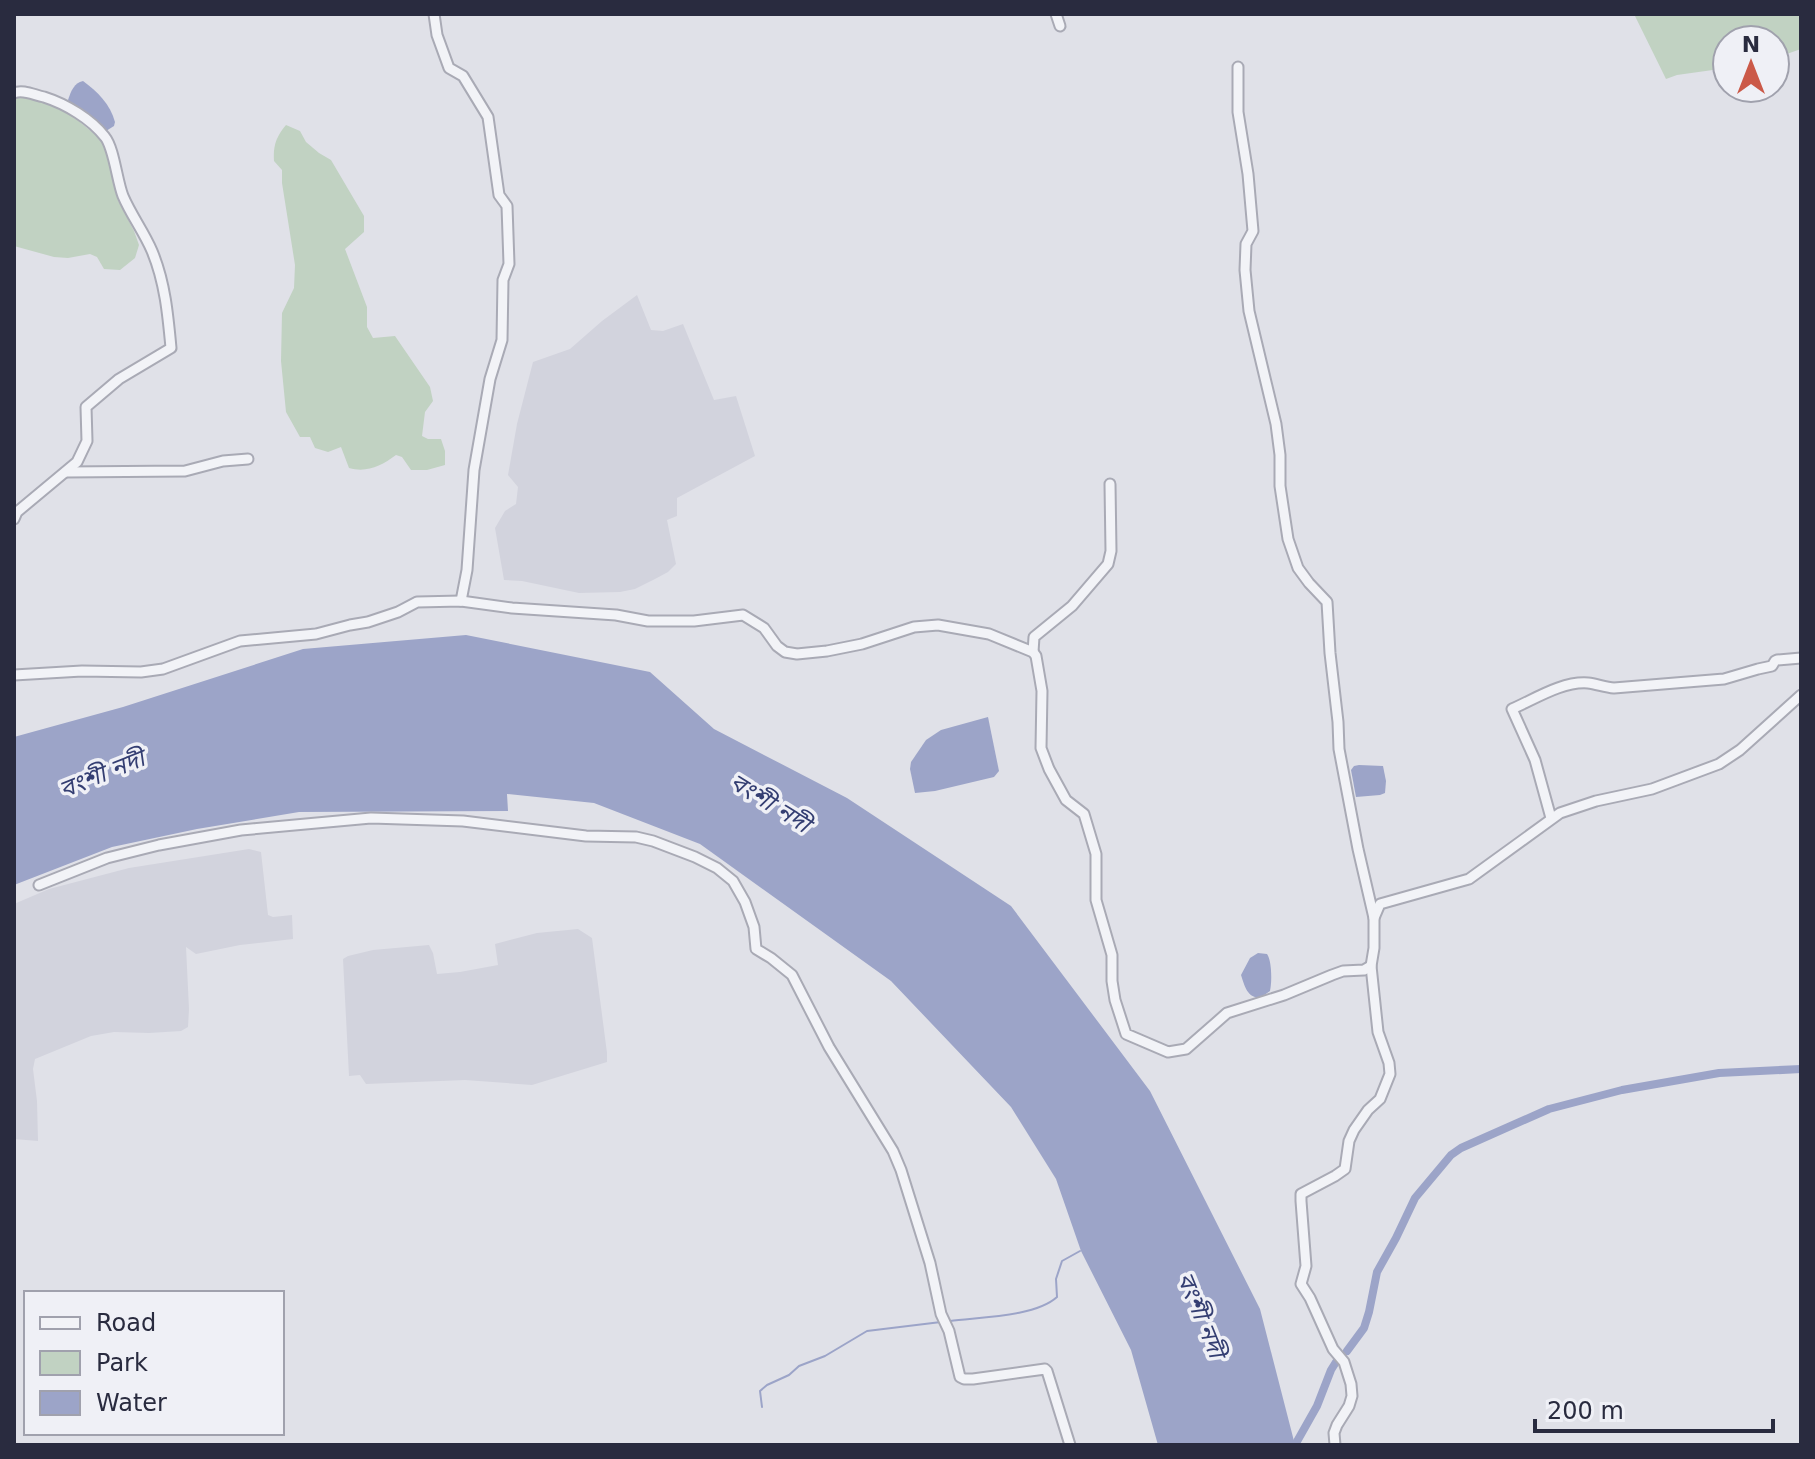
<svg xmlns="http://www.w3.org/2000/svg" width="1815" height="1459" font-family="'DejaVu Sans','Noto Sans Bengali',sans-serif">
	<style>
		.built { fill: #d2d3dd }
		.green { fill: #c1d2c2 }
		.water { fill: #9ca4c8 }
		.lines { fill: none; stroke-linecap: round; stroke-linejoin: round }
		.stream { stroke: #9ca4c8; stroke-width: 2 }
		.canal { stroke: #9ca4c8; stroke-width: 8 }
		.minor-casing { stroke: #a9aab5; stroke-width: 13 }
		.minor { stroke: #f2f3f7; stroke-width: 9 }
		.labels { text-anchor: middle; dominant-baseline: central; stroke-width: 7; stroke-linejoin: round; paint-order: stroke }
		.water-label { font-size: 24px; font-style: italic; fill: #343e72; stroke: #eff0f6 }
	</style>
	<rect width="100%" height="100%" fill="#e0e1e8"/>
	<g class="built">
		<polygon points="637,295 651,330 663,331 683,324 714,400 736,396 755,456 677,498 677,516 667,520 676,564 668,572 655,579 635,589 620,592 579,593 522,581 504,580 495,528 505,511 516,504 518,487 508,475 517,424 533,362 570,349 602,321"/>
		<polygon points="249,849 261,852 268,915 273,917 292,915 293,939 240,945 196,954 186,947 189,1009 188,1027 181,1031 149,1033 114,1032 91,1036 35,1059 33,1069 37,1101 38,1141 14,1139 14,904 49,889 129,868"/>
		<polygon points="578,929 592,938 607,1053 607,1062 532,1085 465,1080 366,1084 360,1075 349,1076 343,959 348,956 373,950 429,945 433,953 437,974 460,972 498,965 495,944 537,933"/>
	</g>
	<g class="green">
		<polygon points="1634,14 1801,14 1801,49 1775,58 1775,40 1727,40 1727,68 1677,75 1666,79"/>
		<polygon points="20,95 63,108 104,142 118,200 134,231 139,245 135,258 120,270 104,269 97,257 90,254 68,258 54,257 14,246 14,101"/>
		<path d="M286,125l14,6 6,11 13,11 12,7 33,56v16l-19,17 22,58v20l6,11 22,-2 35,51 3,14 -8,11 -3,24 6,3h13l4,12v14l-18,5h-16l-9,-13 -6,-2c-15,11 -29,18 -47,13l-8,-21 -13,5 -13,-4 -5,-11h-10l-14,-25 -5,-51 1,-48 12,-25 1,-23 -13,-82v-13l-8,-9c-1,-15 2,-24 12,-36z"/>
	</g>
	<g class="water">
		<path d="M83,81c15,11 27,23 32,41l-1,4 -8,5 -36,-27 -2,-4c3,-9 6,-17 15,-19z"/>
		<polygon points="466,635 650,672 714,729 847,798 1011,906 1150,1091 1260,1309 1295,1445 1158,1445 1131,1350 1081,1251 1056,1179 1011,1107 891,981 700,844 594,803 507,794 508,811 299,812 197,829 112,847 14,885 14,737 123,707 303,649"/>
		<polygon points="988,717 999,771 994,777 935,791 915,793 910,769 911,762 926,740 941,730"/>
		<polygon points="1359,765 1383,766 1386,781 1385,793 1380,795 1356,797 1351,770 1354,766"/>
		<path d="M1258,953l9,1c5,7 5,29 3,37l-10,7c-13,-1 -15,-11 -19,-23l9,-17z"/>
	</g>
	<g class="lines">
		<g class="stream">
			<path d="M950,1321c29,-4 85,-4 107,-24l-1,-18 6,-18 18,-10"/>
			<polyline points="762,1407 760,1391 767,1385 789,1375 799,1366 825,1356 867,1331 941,1322"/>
		</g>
		<g class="canal">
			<polyline points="1347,1351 1364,1328 1369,1312 1377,1272 1396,1238 1415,1198 1451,1155 1461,1148 1549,1109 1622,1090 1719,1073 1801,1069"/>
			<polyline points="1295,1445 1317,1406 1331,1370 1336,1362"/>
		</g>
		<defs>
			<g id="minor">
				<polyline points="434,14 437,35 449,68 463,76 488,117 499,195 507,206 509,264 503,280 502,340 490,379 474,470 467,570 461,601"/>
				<polyline points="1056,14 1060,26"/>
				<polyline points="1238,67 1238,112 1248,174 1253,231 1246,244 1245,270 1249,311 1276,424 1280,455 1280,486 1288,539 1298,568 1309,583 1327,602 1330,653 1338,722 1339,749 1358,849 1374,918"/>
				<path d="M14,93c9,-4 20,2 30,4 22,7 47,22 61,40 9,11 12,44 18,59 8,19 21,36 29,55 13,31 16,64 19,97l-52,31 -33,28 1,34 -10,21 -60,50 -3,7"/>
				<polyline points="66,472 185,471 223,461 248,459"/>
				<polyline points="1033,652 1034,637 1072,606 1108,564 1111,551 1110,484"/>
				<polyline points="14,675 82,671 141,672 163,669 240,641 316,634 350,625 368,622 398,612 417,602 461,601 512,608 616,615 648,621 694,621 743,615 764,628 777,646 785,652 797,654 827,651 862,644 914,627 938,625 989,634 1033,652 1036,656 1042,691 1041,748 1049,769 1066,800 1084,814 1096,854 1096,900 1112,955 1112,981 1115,1000 1126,1034 1168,1052 1186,1049 1227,1013 1284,995 1332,975 1343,971 1364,970 1371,966"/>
				<path d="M1551,818l-16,-58 -23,-51c23,-10 50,-28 76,-26 8,1 17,4 26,5l110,-9 34,-10 14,-3 3,-5 2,-1 24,-2"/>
				<polyline points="39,885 107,858 159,845 241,830 371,818 463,821 586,836 636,837 653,841 695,857 717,868 733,881 745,902 754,927 756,949 771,958 792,975 829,1047 893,1151 901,1170 930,1263 941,1314 949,1331 960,1377 964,1379 973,1379 1045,1369 1047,1371 1070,1445"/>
				<polyline points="1335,1445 1334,1433 1337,1425 1349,1406 1352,1396 1351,1384 1344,1362 1333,1349 1310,1298 1301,1284 1306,1266 1301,1201 1301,1194 1335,1176 1345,1169 1349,1141 1354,1130 1368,1110 1380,1099 1390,1074 1389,1063 1378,1032 1371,966 1374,948 1374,918 1380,904 1469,879 1560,813 1596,801 1652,789 1719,764 1740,750 1801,695"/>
			</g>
		</defs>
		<use href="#minor" class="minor-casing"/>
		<use href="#minor" class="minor"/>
	</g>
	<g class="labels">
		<g class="water-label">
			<text transform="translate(102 774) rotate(-22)">বংশী নদী</text>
			<text transform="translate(770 803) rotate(32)">বংশী নদী</text>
			<text transform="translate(1201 1315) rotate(68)">বংশী নদী</text>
		</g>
	</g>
	<rect width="1815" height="1459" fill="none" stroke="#292b3f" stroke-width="32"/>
	<rect x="24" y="1291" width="260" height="144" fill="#eff0f6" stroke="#a0a1ad" stroke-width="2"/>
	<rect x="40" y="1317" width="40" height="12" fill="#f2f3f7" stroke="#a0a1ad" stroke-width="2"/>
	<text x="96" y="1331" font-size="24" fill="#292b3f">Road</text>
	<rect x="40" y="1351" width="40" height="24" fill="#c1d2c2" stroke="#a0a1ad" stroke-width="2"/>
	<text x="96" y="1371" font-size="24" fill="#292b3f">Park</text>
	<rect x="40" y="1391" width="40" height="24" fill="#9ca4c8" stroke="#a0a1ad" stroke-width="2"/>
	<text x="96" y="1411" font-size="24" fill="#292b3f">Water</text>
	<g transform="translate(1751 64)"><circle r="38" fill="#eff0f6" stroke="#a0a1ad" stroke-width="2"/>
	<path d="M0-6L14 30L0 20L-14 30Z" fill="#cb5948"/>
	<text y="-12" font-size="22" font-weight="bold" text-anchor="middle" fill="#292b3f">N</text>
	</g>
	<path d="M1535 1419v12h238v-12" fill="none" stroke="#292b3f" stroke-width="4"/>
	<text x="1547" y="1419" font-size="24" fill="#292b3f" stroke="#eff0f6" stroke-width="6" paint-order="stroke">200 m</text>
</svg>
